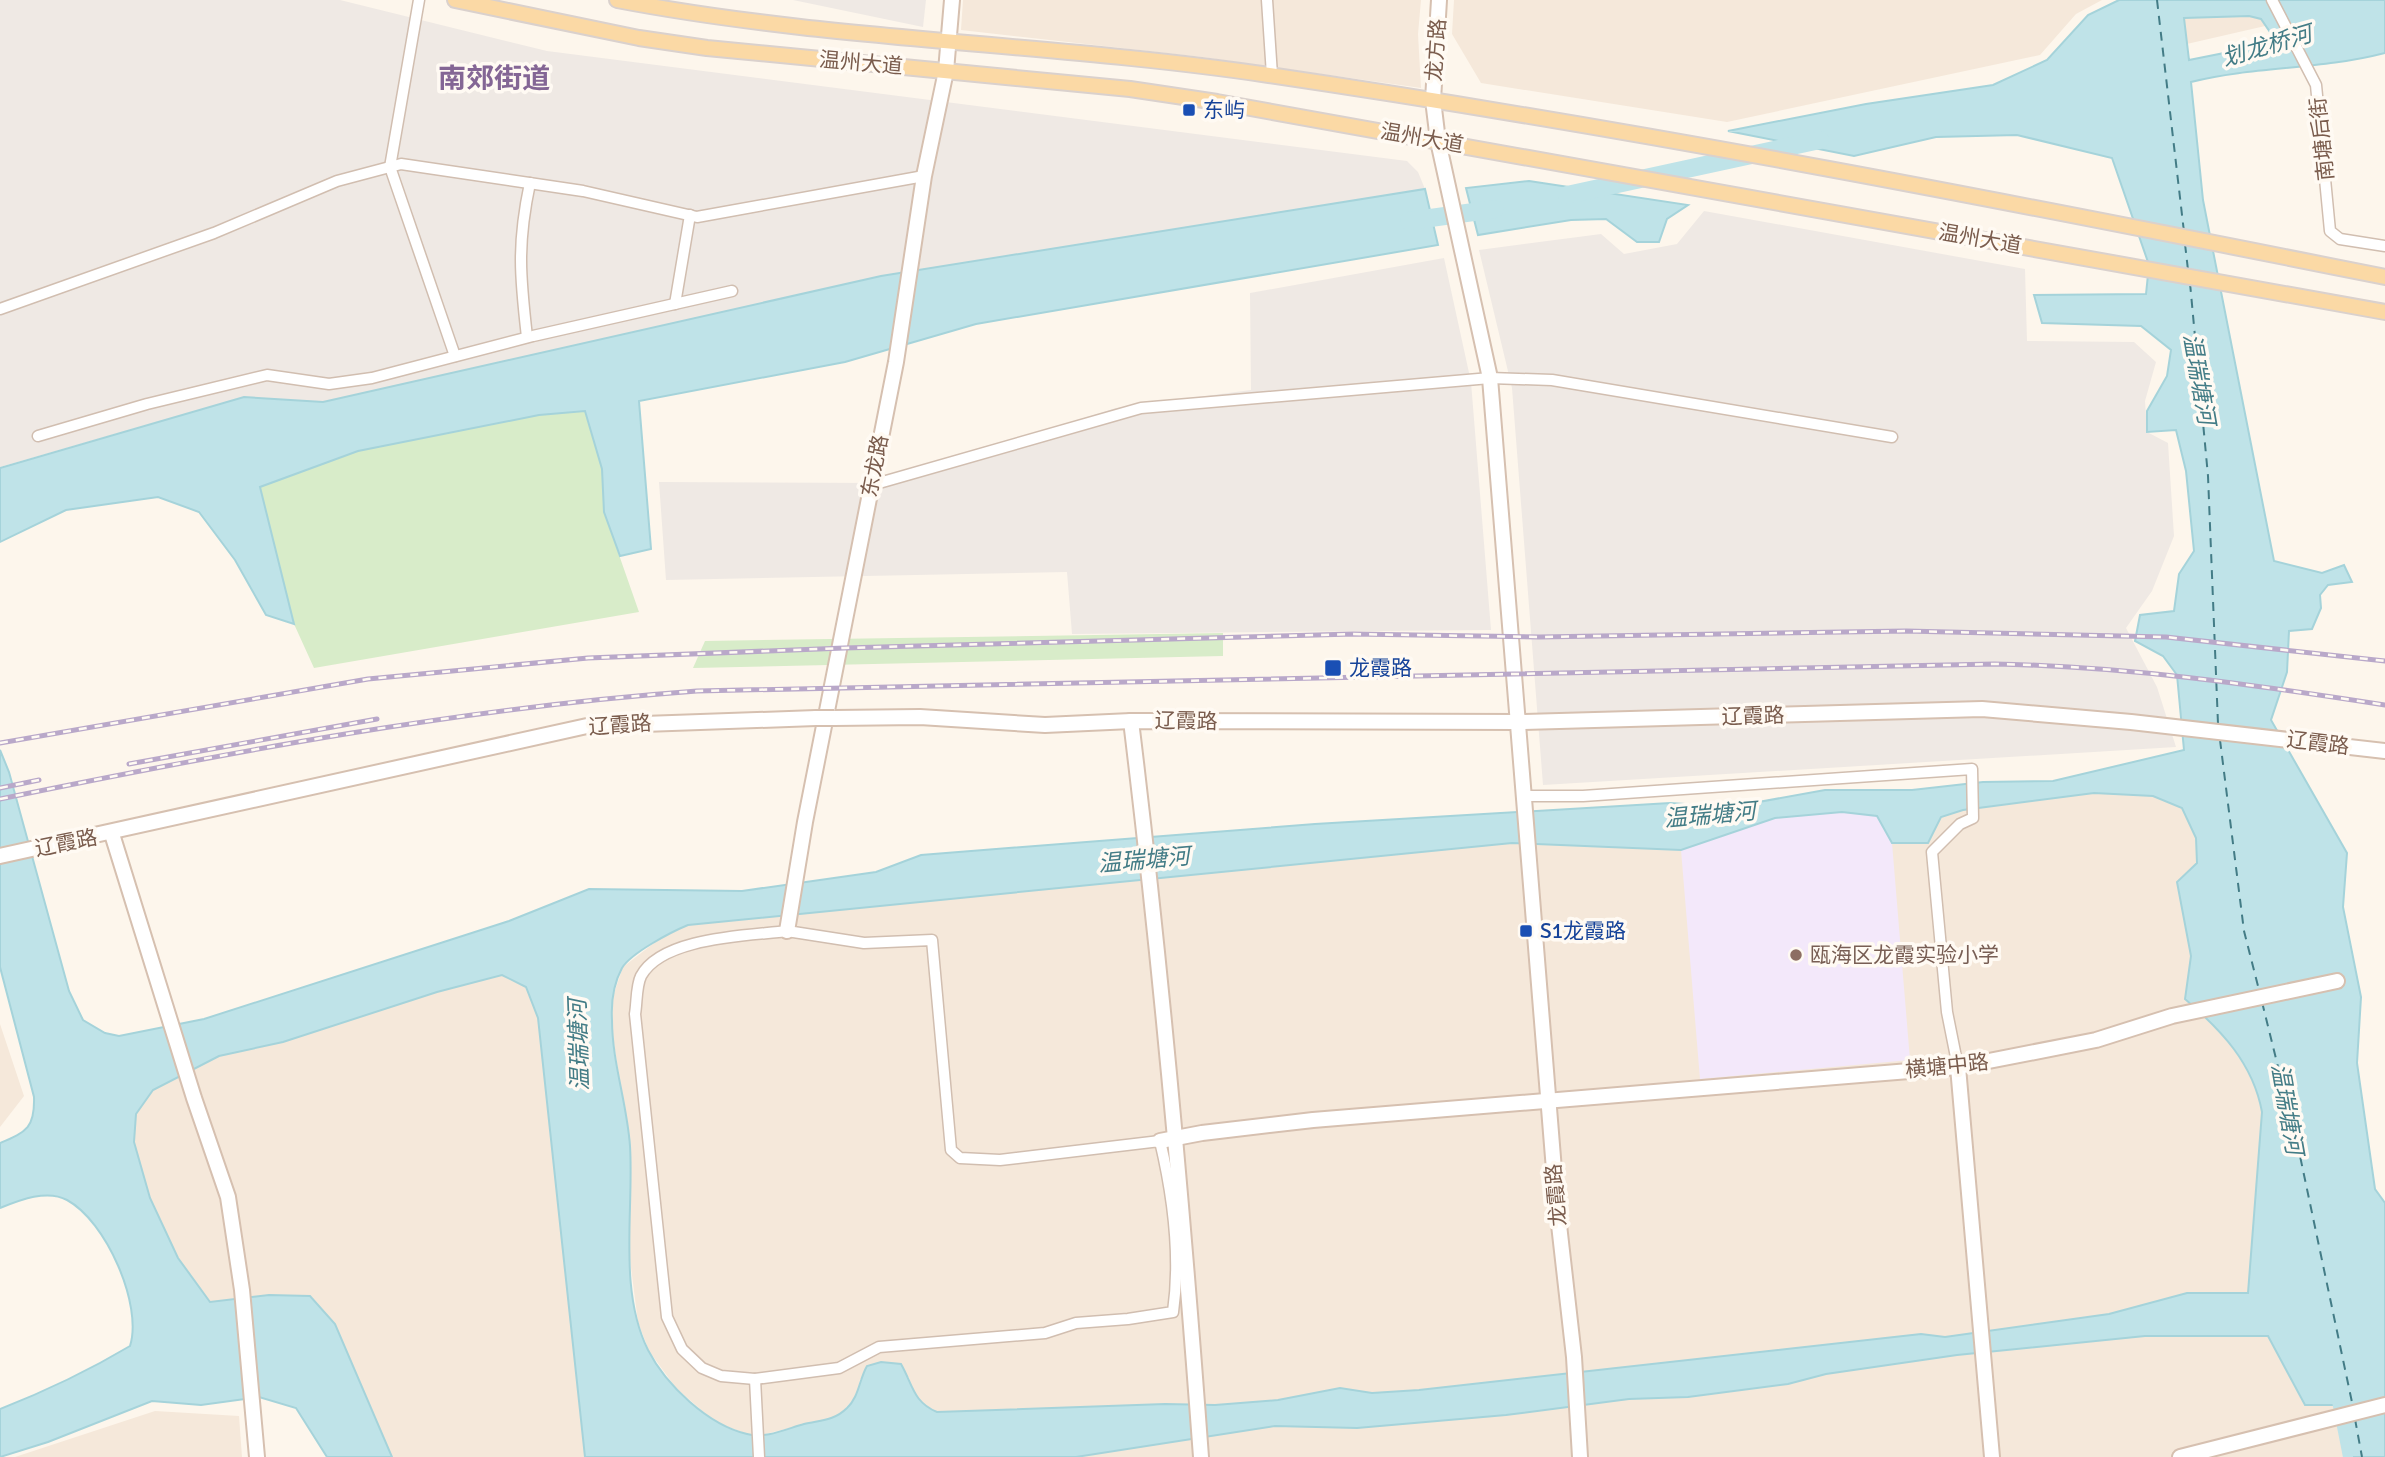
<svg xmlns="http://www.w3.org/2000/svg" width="2385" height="1457" font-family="Signika,'Noto Sans SC',sans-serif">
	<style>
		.residential { fill: #f5e8da }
		.industrial { fill: #efe9e4 }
		.education { fill: #f3e8fa }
		.green { fill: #d8ecc9 }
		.water { fill: #bfe3e8; stroke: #a5d3da; stroke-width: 2; fill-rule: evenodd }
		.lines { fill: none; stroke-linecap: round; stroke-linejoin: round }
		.canal { stroke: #bfe3e8; stroke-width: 10 }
		.river { stroke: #bfe3e8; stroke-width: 18 }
		.ferry { stroke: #437c86; stroke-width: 2; stroke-dasharray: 9 7; stroke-linecap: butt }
		.street-casing { stroke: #d1beb0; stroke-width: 13 }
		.secondary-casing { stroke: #d6c0b0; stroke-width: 18 }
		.primary-casing { stroke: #dad1cd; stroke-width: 18 }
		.street { stroke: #fff; stroke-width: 10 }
		.secondary { stroke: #fff; stroke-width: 14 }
		.primary { stroke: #fbd9a5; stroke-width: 14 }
		.rail-casing { stroke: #b9a8c9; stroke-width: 5 }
		.rail { stroke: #fffaf3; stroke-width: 2.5; stroke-dasharray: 8; stroke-linecap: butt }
		.secondary-bridge-casing { stroke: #d6c0b0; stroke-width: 18; stroke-linecap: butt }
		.secondary-bridge { stroke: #fff; stroke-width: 14 }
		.transit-dot { fill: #1a4fb4; stroke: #fffaf3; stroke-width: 2.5 }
		.education-dot { fill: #8d6e63; stroke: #fffaf3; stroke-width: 2.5 }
		.labels { text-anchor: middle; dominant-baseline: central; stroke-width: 7; stroke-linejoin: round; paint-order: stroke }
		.street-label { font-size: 21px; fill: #7a5c4d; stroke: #fffaf3 }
		.transit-label { font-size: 21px; fill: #164399; stroke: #fffaf3; text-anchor: start }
		.education-label { font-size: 21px; fill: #785e54; stroke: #fffaf3; text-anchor: start }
		.water-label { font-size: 23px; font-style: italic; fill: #437c86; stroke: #fffaf3 }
		.district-label { font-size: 28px; font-weight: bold; fill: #846695; stroke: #fffaf3 }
	</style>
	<rect width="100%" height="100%" fill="#fdf6ec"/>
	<g class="residential">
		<polygon points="963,0 1421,0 1418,34 1421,88 1202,57 961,30"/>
		<polygon points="1454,0 2102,0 2076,14 2040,55 1727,122 1481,83 1452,34"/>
		<polygon points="2159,0 2379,0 2165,49"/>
		<polygon points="2094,793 2153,796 2182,808 2196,838 2198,863 2177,883 2191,956 2185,999 2218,1027 2242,1060 2258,1091 2262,1112 2248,1293 2187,1293 2109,1314 1945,1337 1921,1334 1419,1390 1372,1393 1340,1388 1278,1400 1215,1405 1165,1404 937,1412 923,1406 912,1394 909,1377 860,1379 858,1393 839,1416 761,1435 747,1434 715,1422 676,1388 649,1351 638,1322 629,1252 630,1148 611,1023 612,999 623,967 667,933 688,925 1512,843 1681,850 1775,818 1941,817 1963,810"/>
		<polygon points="503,975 526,987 538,1018 585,1457 392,1457 335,1324 269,1295 210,1303 178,1258 150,1198 134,1142 136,1114 152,1090 219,1056 283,1042 437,992"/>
		<polygon points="0,1024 24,1096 0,1127"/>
		<polygon points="2145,1336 2268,1336 2304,1405 2338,1405 2347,1433 2346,1457 1077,1457 1275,1426 1357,1428 1506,1415 1629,1399 1688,1397 1788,1384 1826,1374 1957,1355"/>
		<polygon points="155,1411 239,1416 242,1457 15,1457"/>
	</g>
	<g class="industrial">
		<polygon points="0,0 340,0 547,51 1407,161 1418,172 1425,189 881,276 323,402 244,397 0,467"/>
		<polygon points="793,0 926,0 923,27"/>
		<polygon points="1704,211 2025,269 2027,341 2134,342 2156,362 2145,401 2147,432 2168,443 2174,536 2152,591 2126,628 2157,687 2176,747 1543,785 1512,388 1479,250 1601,234 1624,254 1677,244"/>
		<polygon points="1444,258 1471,382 1491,630 1072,634 1067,572 666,580 659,482 876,483 1116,408 1251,390 1250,293"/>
	</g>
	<polygon class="education" points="1842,812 1877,816 1892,843 1910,1060 1700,1079 1681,850 1775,818"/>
	<g class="green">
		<polygon points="586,411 602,469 604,512 639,612 314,668 294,624 260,487 358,451 539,415"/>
		<polygon points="1223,633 1223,656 693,668 705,641"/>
	</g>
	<g class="water">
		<path d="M2119,0h266v53c-65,17 -130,13 -194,29l12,118 71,361 48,12 22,-8 8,17 -24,3 -8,10 1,13 -9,21 -23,2 -2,41 -16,48 76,133 -4,54 18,90 -4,66 18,126 10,14v254h-39l1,-24 -9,-28h-33l-37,-69h-123l-188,19 -131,19 -38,10 -100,13 -59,2 -123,16 -149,13 -82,-2 -199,31h-491l-47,-439 -12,-31 -24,-12 -65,17 -154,50 -64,14 -66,34 -17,24 -2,28 16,56 28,60 32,44 59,-7 41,1 25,28 57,133h-65l-31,-49 -37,-11 -58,8 -49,-4 -104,41 -48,15v-48c46,-18 88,-38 130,-63 13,-41 -24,-125 -63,-146 -20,-11 -47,0 -67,8v-65c27,-11 35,-16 34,-46l-34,-130v-217l9,22 60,219 14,29 22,13 14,3 85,-17 305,-98 80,-32 153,2 134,-19 45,-17 394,-31 355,-21 61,4 94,-17h87l71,-8 70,-1 131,-31 -7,-75 -14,-19 -28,-15 5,-26 34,-4 5,-37 15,-23 -8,-80 -10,-41 -29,2v-21l20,-35 4,-26 -30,-24 -99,-3 -8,-28 112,-1 3,-29 -37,-107 -95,-23 -81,2 -82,19 -126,-25 138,-27 127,-19 54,-25 41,-45zM2249,16l12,3 13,19 -15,8 -70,14 -5,-42zM2094,793l59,3 29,12 14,30 1,25 -20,19 14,74 -6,43c36,31 68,64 77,113l-14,181h-61l-78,21 -164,23 -24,-3 -502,56 -47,3 -32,-5 -62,12 -63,5 -50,-1 -228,8c-24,-10 -24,-27 -36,-48l-20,-2 -14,4c-8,14 -8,31 -20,42 -13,13 -27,12 -43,16 -18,5 -39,15 -57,10 -39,-9 -81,-49 -99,-84 -30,-60 -14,-140 -18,-204 -3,-43 -18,-84 -18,-126 -1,-17 2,-37 10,-52 9,-15 49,-36 66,-43l824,-82 169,7 94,-32 67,-6 35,4 15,27h36l13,-26 22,-7z"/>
		<polygon points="1529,181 1688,205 1667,219 1659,242 1637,242 1606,219 1571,220 1478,235 1466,188"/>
		<polygon points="1425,189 1438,245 976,324 845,362 639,401 651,549 620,556 604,512 602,469 585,411 539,415 358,451 260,487 294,624 266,615 235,560 199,512 158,497 66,510 0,542 0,468 244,397 323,402 881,276"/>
	</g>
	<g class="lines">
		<polyline class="canal" points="2335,1391 2348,1457"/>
		<g class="river">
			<polyline points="1567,195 1820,140"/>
			<polyline points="1409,221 1495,209"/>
		</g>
		<g class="ferry">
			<polyline points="2157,0 2184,232"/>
			<polyline points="2185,244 2188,270"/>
			<polyline points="2190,283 2208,476 2218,724"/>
			<polyline points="2220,740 2244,931 2259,990"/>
			<polyline points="2262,1002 2300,1156 2353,1407"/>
			<polyline points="2355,1419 2362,1457"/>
		</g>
		<defs>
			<g id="street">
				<polyline points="419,0 390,167 455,356"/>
				<polyline points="1267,0 1272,75"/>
				<polyline points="2272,0 2316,85 2330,231 2340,239 2385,246"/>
				<polyline points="675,304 690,215"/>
				<polyline points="0,309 214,233 337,181 401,164 583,191 697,217 924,176"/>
				<path d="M527,337c-7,-61 -10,-93 3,-154"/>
				<polyline points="38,436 147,404 267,375 329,384 372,378 533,336 732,291"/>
				<polyline points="872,485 1141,408 1490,378 1552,380 1892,437"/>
				<polyline points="1526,796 1583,796 1972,769 1973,818 1960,824 1932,852 1947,1012 1958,1067"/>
				<path d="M787,931l77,12 68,-3 19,210 9,8 40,2 160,-19c13,55 21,115 13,171l-45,7 -52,4 -31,10 -166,14 -40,21 -84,11 -34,-3 -19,-8 -20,-19 -15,-32 -32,-303c2,-11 1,-28 6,-38 21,-39 106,-40 146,-45z"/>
				<polyline points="755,1379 759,1457"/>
			</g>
			<g id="secondary">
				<polyline points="1439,0 1433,100 1438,141 1490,378 1557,1207 1574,1357 1580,1457"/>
				<polyline points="834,718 920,717 1045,725 1131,721 1520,722 1982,709 2131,722 2385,751"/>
				<path d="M1131,721c30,245 52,490 70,736"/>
				<polyline points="112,834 194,1098 228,1197 242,1290 257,1457"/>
				<polyline points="0,856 587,726 816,718"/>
				<polyline points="787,931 805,822 896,362 924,176 946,71 952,0"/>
				<polyline points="1958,1067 1992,1457"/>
				<polyline points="1160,1141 1202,1133 1313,1120 1958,1067 2096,1040 2172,1016 2337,981"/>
				<polyline points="2180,1457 2385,1405"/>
			</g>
			<g id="primary">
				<polyline points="455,0 639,38 707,48 1130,89 1217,102 2385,312"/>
				<path d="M617,0c215,41 436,43 652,75 374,55 746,128 1116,202"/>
			</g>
		</defs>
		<use href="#street" class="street-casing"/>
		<use href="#secondary" class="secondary-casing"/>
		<use href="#primary" class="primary-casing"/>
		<use href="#street" class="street"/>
		<use href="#secondary" class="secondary"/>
		<use href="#primary" class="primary"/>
		<defs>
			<g id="rail">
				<polyline points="0,743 368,679 588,658 844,648 1353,634 1539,637 1906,631 2166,637 2385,661"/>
				<polyline points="129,764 377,719"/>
				<polyline points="0,788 39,780"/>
				<path d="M0,799c230,-47 463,-91 697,-108l1297,-27c132,2 261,21 391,41"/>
			</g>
		</defs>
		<use href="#rail" class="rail-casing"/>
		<use href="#rail" class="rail"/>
		<defs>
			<polyline id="secondary-bridge" points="816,718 834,718"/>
		</defs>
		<use href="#secondary-bridge" class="secondary-bridge-casing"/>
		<use href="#secondary-bridge" class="secondary-bridge"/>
	</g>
	<g class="transit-dot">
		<rect x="1182" y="103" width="14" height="14" rx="3.5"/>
		<rect x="1324" y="659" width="18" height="18" rx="3.5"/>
		<rect x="1519" y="924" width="14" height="14" rx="3.5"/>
	</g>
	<circle class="education-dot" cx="1796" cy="955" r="7"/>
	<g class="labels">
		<g class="street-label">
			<text transform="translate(1436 50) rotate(-86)">龙方路</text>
			<text transform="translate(861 63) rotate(5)">温州大道</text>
			<text transform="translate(1422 138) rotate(10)">温州大道</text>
			<text transform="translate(2322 139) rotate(-96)">南塘后街</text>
			<text transform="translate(1980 239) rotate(10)">温州大道</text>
			<text transform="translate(875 466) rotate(-79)">东龙路</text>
			<text transform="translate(1753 716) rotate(-2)">辽霞路</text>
			<text transform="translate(1186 721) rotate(1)">辽霞路</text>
			<text transform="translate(620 725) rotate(-4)">辽霞路</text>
			<text transform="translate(2318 743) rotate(7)">辽霞路</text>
			<text transform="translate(66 843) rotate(-11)">辽霞路</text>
			<text transform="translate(1947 1066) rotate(-6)">横塘中路</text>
			<text transform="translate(1556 1195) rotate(-95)">龙霞路</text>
		</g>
		<g class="transit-label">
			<text x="1203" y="110">东屿</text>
			<text x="1349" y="668">龙霞路</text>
			<text x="1540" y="931">S1龙霞路</text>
		</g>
		<g class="education-label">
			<text x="1810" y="955">瓯海区龙霞实验小学</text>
		</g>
		<g class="water-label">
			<text transform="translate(2267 46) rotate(-16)">划龙桥河</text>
			<text transform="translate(2199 379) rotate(80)">温瑞塘河</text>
			<text transform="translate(1710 815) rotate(-5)">温瑞塘河</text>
			<text transform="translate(1144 860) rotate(-5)">温瑞塘河</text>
			<text transform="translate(579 1045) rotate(-92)">温瑞塘河</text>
			<text transform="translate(2287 1109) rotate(80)">温瑞塘河</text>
		</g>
		<g class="district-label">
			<text x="494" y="79">南郊街道</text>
		</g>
	</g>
</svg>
